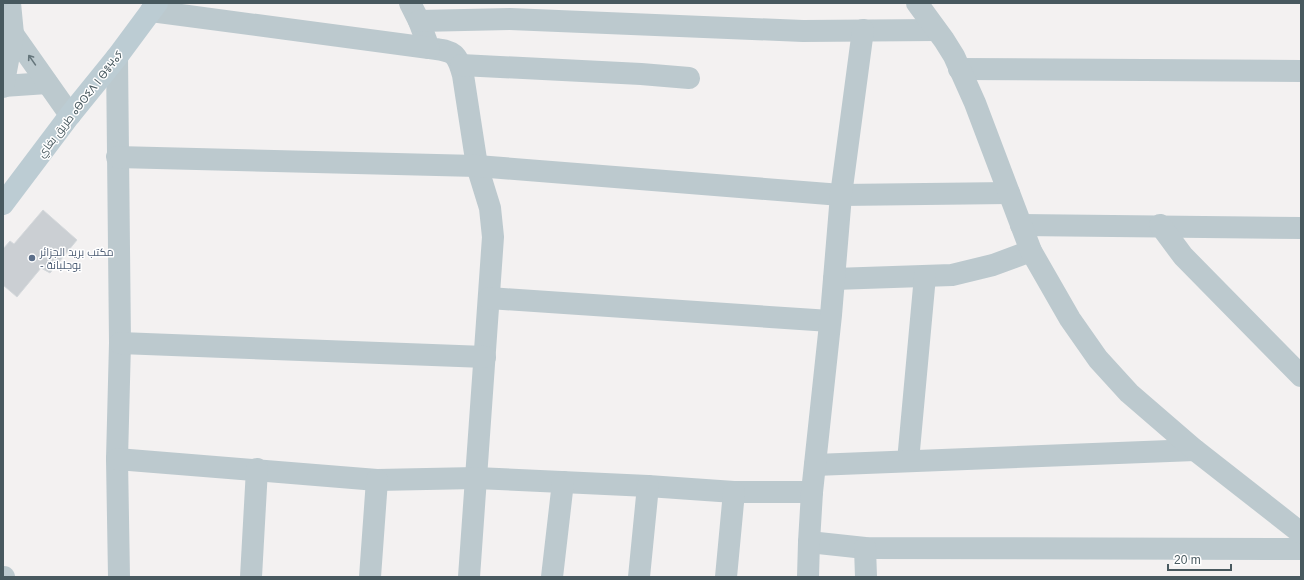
<svg xmlns="http://www.w3.org/2000/svg" width="1304" height="580" font-family="Helvetica,Cairo,'Noto Sans Tifinagh',sans-serif">
	<style>
		.building { fill: #cbcfd3; stroke: #d5d9dc }
		.lines { fill: none; stroke-linecap: round; stroke-linejoin: round }
		.minor { stroke: #bcc9ce; stroke-width: 22 }
		.tertiary { stroke: #bcc9ce; stroke-width: 22 }
		.secondary { stroke: #bcccd3; stroke-width: 22 }
		.oneway { stroke: #65757b }
		.service-dot { fill: #5c6f8a; stroke: #fff; stroke-width: 1.5 }
		.labels { text-anchor: middle; dominant-baseline: central; stroke-width: 3; stroke-linejoin: round; paint-order: stroke }
		.street-label { font-size: 11px; fill: #48595f; stroke: #fff }
		.service-label { font-size: 11px; fill: #4e5e75; stroke: #fff; text-anchor: start }
	</style>
	<rect width="100%" height="100%" fill="#f3f1f1"/>
	<polygon class="building" points="43,210 77,240 50,273 41,268 17,297 3,285 3,249 10,241 14,244"/>
	<g class="lines">
		<g class="minor">
			<path d="M410,3l9,18 10,27c24,4 27,2 34,27l14,91 13,42 3,29 -24,340"/>
			<polyline points="151,11 429,48"/>
			<polyline points="419,21 510,19 803,31 936,30"/>
			<polyline points="117,57 120,343 117,459 119,577"/>
			<polyline points="461,65 641,74 689,78"/>
			<polyline points="959,69 1301,71"/>
			<polyline points="3,86 47,83"/>
			<polyline points="117,157 477,166 841,195 1009,193"/>
			<polyline points="1021,225 1301,228"/>
			<polyline points="1160,225 1183,256 1301,376"/>
			<polyline points="834,279 952,275 993,265 1031,251"/>
			<polyline points="489,298 830,321"/>
			<polyline points="120,343 485,357"/>
			<polyline points="117,459 377,480 476,478 648,486 734,492 812,492"/>
			<polyline points="908,461 925,276"/>
			<polyline points="815,465 1195,450"/>
			<polyline points="809,542 865,548 1301,549"/>
			<polyline points="865,548 866,577"/>
			<polyline points="3,577 4,577"/>
			<polyline points="251,577 257,469"/>
			<polyline points="370,577 377,480"/>
			<polyline points="552,577 563,482"/>
			<polyline points="639,577 648,486"/>
			<polyline points="726,577 734,492"/>
			<polyline points="808,577 809,542 812,492 831,315 841,195 863,30"/>
		</g>
		<g class="tertiary">
			<polyline points="917,3 944,40 954,56 975,103 1031,251 1070,319 1098,359 1129,393 1195,450 1301,533"/>
			<polyline points="13,34 70,115"/>
			<polyline points="3,87 13,34 10,3"/>
		</g>
		<polyline class="secondary" points="3,204 70,115 117,57 157,3"/>
	</g>
	<defs><path id="oneway-shaft" d="M-6 0H5M1.5-3L5.5 0L1.5 3" fill="none" stroke-width="1.6" stroke-linecap="round" stroke-linejoin="round"/></defs>
	<use class="oneway" href="#oneway-shaft" transform="translate(32 60) rotate(-125)"/>
	<circle class="service-dot" cx="32" cy="258" r="4"/>
	<g class="labels">
		<g class="street-label">
			<text transform="translate(80 104) rotate(-52)">طريق بغاي ⴰⴱⵔⵉⴷ ⵏ ⴱⴻⵖⴰⵢ</text>
		</g>
		<g class="service-label">
			<text x="40" y="252">مكتب بريد الجزائر<tspan x="40" dy="13">- بوجلبانة</tspan></text>
		</g>
	</g>
	<rect width="1304" height="580" fill="none" stroke="#48595f" stroke-width="8"/>
	<path d="M1168 564v6h63v-6" fill="none" stroke="#48595f" stroke-width="2"/>
	<text x="1174" y="564" font-size="12" fill="#48595f" stroke="#ffffff" stroke-width="3" paint-order="stroke">20 m</text>
</svg>
